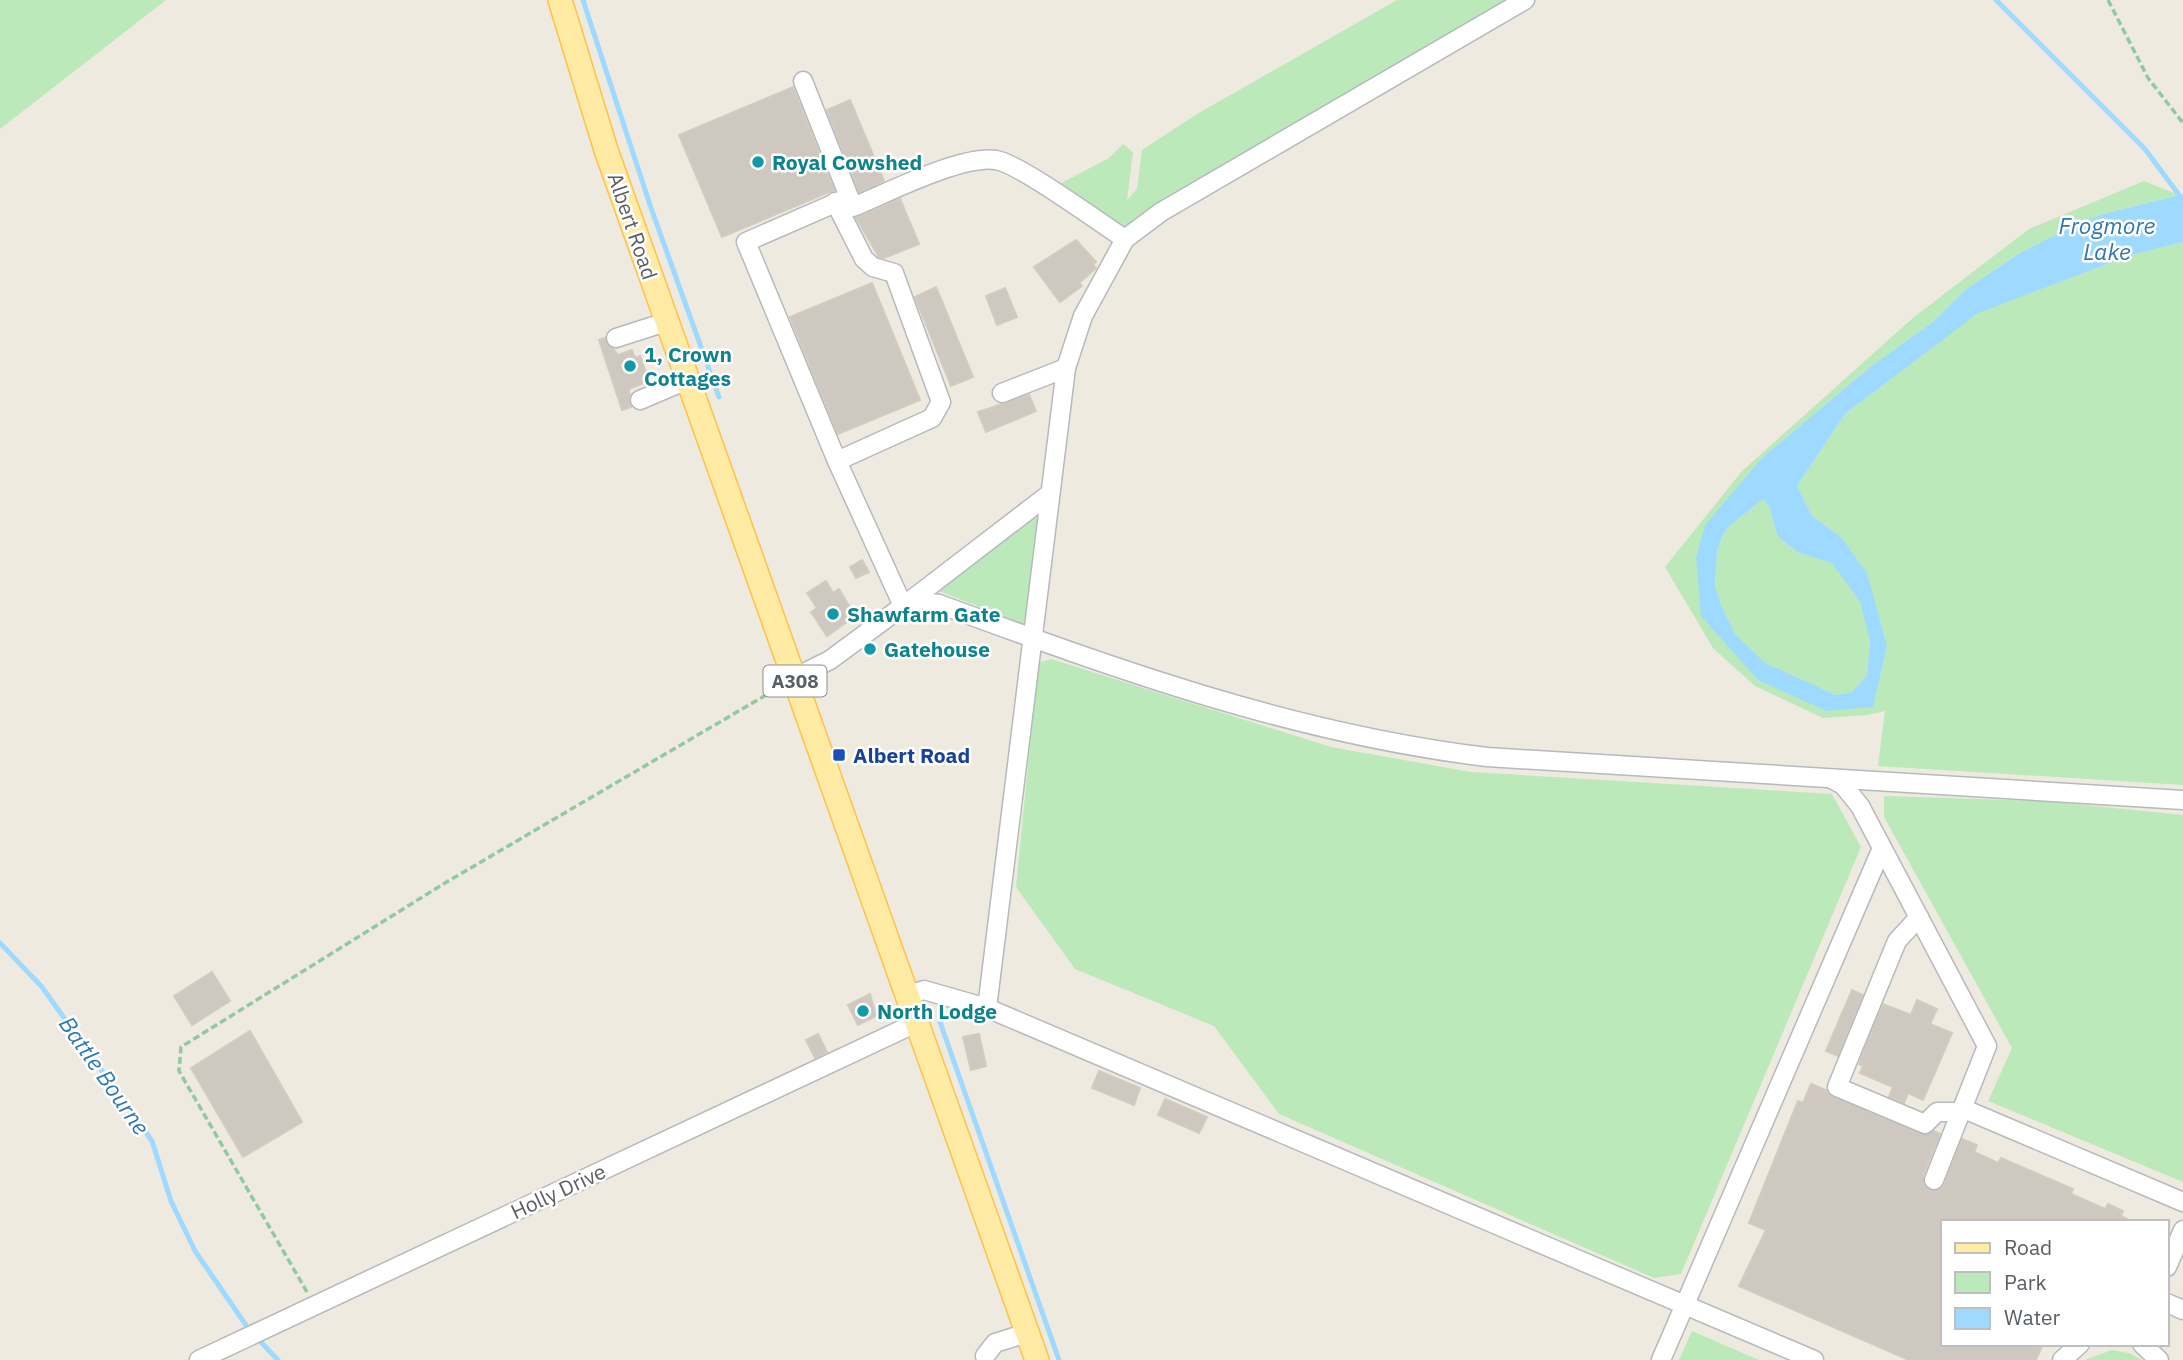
<svg xmlns="http://www.w3.org/2000/svg" width="2183" height="1360" font-family="'IBM Plex Sans',sans-serif">
	<style>
		.green { fill: #bbe9b9 }
		.water { fill: #9edaff; fill-rule: evenodd }
		.lines { fill: none; stroke-linecap: round; stroke-linejoin: round }
		.stream { stroke: #9edaff; stroke-width: 5 }
		.building { fill: #cec8c1; stroke: #d3cbbe; stroke-width: 2 }
		.minor-casing { stroke: #b6b9be; stroke-width: 21 }
		.major-casing { stroke: #ffc147; stroke-width: 26 }
		.path { stroke: #91ca9e; stroke-width: 3.5; stroke-dasharray: 7 3.5; stroke-linecap: butt }
		.minor { stroke: #fff; stroke-width: 18 }
		.major { stroke: #ffeba3; stroke-width: 23 }
		.culture-dot { fill: #0f9aa8; stroke: #fff; stroke-width: 2.5 }
		.transit-dot { fill: #1a4fb4; stroke: #fff; stroke-width: 2.5 }
		.labels { text-anchor: middle; dominant-baseline: central; stroke-width: 5; stroke-linejoin: round; paint-order: stroke }
		.shield { fill: #fff; stroke: #8b8e92; stroke-width: 2 }
		.shield-label { font-size: 19px; font-weight: bold; fill: #595e63 }
		.culture-label { font-size: 21px; font-weight: bold; fill: #0d838f; stroke: #fff; text-anchor: start }
		.street-label { font-size: 21px; fill: #595e63; stroke: #fff }
		.transit-label { font-size: 21px; font-weight: bold; fill: #164399; stroke: #fff; text-anchor: start }
		.water-label { font-size: 23px; font-style: italic; fill: #2f77b2; stroke: #fff }
	</style>
	<rect width="100%" height="100%" fill="#eeeae0"/>
	<g class="green">
		<polygon points="0,0 166,0 0,129"/>
		<polygon points="1397,0 1515,0 1121,232 1052,188 1109,158 1123,144 1133,152 1127,200 1137,189 1142,150 1197,114"/>
		<polygon points="2144,181 2179,195 2103,214 2020,253 1965,290 1933,322 1870,367 1762,458 1696,558 1758,680 1872,707 1887,646 1841,537 1812,516 1797,486 1845,414 1978,312 2128,256 2183,242 2183,785 1878,766 1885,711 1868,715 1823,718 1755,686 1713,648 1665,567 1742,471 1914,317 2029,229"/>
		<polygon points="1763,498 1769,506 1778,537 1797,552 1832,562 1860,602 1870,640 1867,675 1852,692 1836,695 1764,663 1735,634 1721,605 1715,585 1717,551 1723,535 1728,527"/>
		<polygon points="1036,517 1044,520 1028,626 934,589"/>
		<polygon points="1051,659 1331,747 1471,772 1832,794 1861,847 1681,1274 1654,1278 1279,1114 1214,1026 1075,969 1016,887 1038,663"/>
		<polygon points="1884,796 2045,801 2183,815 2183,1182 1988,1101 2012,1048 1884,817"/>
		<polygon points="1692,1331 1759,1360 1679,1360"/>
		<polygon points="2112,1350 2129,1353 2142,1360 2085,1360"/>
	</g>
	<path class="water" d="M2183,194v48l-55,14 -150,57 -133,101 -48,72 15,30 29,21 26,36 20,73 -14,61 -47,4 -68,-31 -57,-64 -5,-58 9,-33 57,-67 108,-91 63,-45 32,-32 55,-37 53,-27 30,-12zM1763,499l6,7 9,31 19,15 35,11 28,39 10,39 -3,34 -15,17 -16,3 -71,-32 -30,-29 -14,-29 -6,-20 2,-34 6,-16 5,-8z"/>
	<g class="lines">
		<g class="stream">
			<polyline points="583,0 651,208 719,397"/>
			<polyline points="1996,0 2145,149 2179,195"/>
			<polyline points="0,943 42,987 152,1141 171,1201 195,1251 250,1331"/>
			<polyline points="940,1022 1059,1360"/>
			<polyline points="257,1338 278,1360"/>
		</g>
	</g>
	<g class="building">
		<polygon points="793,87 834,190 722,237 679,135"/>
		<polygon points="850,100 884,181 859,192 827,110"/>
		<polygon points="900,199 919,244 884,258 879,257 856,218"/>
		<polygon points="1076,240 1096,262 1093,264 1096,268 1079,283 1082,286 1060,302 1034,267"/>
		<polygon points="872,283 920,400 838,434 790,317"/>
		<polygon points="936,287 973,377 951,386 915,297"/>
		<polygon points="1005,288 1017,317 997,325 986,296"/>
		<polygon points="605,338 618,355 632,350 635,358 640,356 647,376 642,378 644,383 629,389 631,407 622,410 599,340"/>
		<polygon points="1029,395 1036,411 986,432 978,412"/>
		<polygon points="862,560 869,572 856,578 850,567"/>
		<polygon points="826,581 833,593 839,589 855,616 827,636 811,612 817,608 807,593"/>
		<polygon points="212,972 230,1001 192,1025 174,996"/>
		<polygon points="1852,990 1863,995 1838,1056 1826,1051"/>
		<polygon points="870,994 876,1016 858,1025 848,1005"/>
		<polygon points="1917,1000 1937,1009 1930,1024 1952,1033 1923,1100 1908,1093 1904,1103 1889,1097 1893,1087 1860,1073 1863,1066 1859,1064 1883,1004 1911,1015"/>
		<polygon points="250,1031 302,1122 243,1157 191,1068"/>
		<polygon points="818,1034 827,1052 815,1058 806,1040"/>
		<polygon points="979,1034 986,1066 971,1070 963,1037"/>
		<polygon points="1099,1071 1140,1088 1134,1105 1092,1088"/>
		<polygon points="1811,1084 1826,1090 1833,1097 1921,1134 1934,1131 1940,1134 1923,1176 1925,1186 1929,1190 1936,1191 1944,1185 1962,1139 1977,1145 1974,1152 1998,1163 2001,1158 2061,1184 2073,1189 2071,1194 2105,1209 2108,1204 2123,1211 2121,1216 2133,1222 1943,1222 1943,1344 2043,1344 2036,1360 1909,1360 1739,1286 1766,1230 1749,1223 1798,1101 1803,1103"/>
		<polygon points="1165,1099 1207,1117 1199,1133 1158,1115"/>
	</g>
	<g class="lines">
		<defs>
			<g id="minor">
				<polyline points="803,81 849,197"/>
				<polyline points="835,202 864,259 873,267 894,273 941,402 932,418 837,461"/>
				<polyline points="1125,239 1083,316 1066,368 987,1008 1814,1360"/>
				<polyline points="616,338 666,322"/>
				<polyline points="1002,393 1066,368"/>
				<polyline points="640,400 687,380"/>
				<polyline points="906,604 1048,495"/>
				<path d="M903,606l19,-4 17,2c180,66 356,130 548,153l696,43"/>
				<path d="M794,678l36,-18 73,-54 -66,-145 -91,-219 103,-45 4,10c34,-14 108,-52 143,-47 24,4 104,63 129,79l36,-27 364,-212"/>
				<polyline points="1832,779 1843,785 1860,806 1987,1046 1934,1180"/>
				<polyline points="1919,917 1897,941 1837,1087 1925,1124 1937,1112 1962,1112"/>
				<polyline points="908,995 924,990 987,1008"/>
				<polyline points="1964,1109 2183,1202"/>
				<polyline points="2167,1267 2183,1230"/>
				<polyline points="2167,1303 2183,1310"/>
				<polyline points="2142,1344 2159,1360"/>
				<polyline points="985,1356 995,1343 1027,1333"/>
				<polyline points="199,1360 918,1022"/>
				<polyline points="1661,1360 1882,848"/>
				<polyline points="2062,1360 2080,1344"/>
			</g>
			<polyline id="major" points="560,0 606,150 1037,1360"/>
		</defs>
		<use href="#minor" class="minor-casing"/>
		<use href="#major" class="major-casing"/>
		<g class="path">
			<polyline points="2108,0 2148,78 2183,123"/>
			<polyline points="307,1292 179,1071 181,1047 445,883 778,688"/>
		</g>
		<use href="#minor" class="minor"/>
		<use href="#major" class="major"/>
	</g>
	<g class="culture-dot">
		<circle cx="758" cy="162" r="7"/>
		<circle cx="630" cy="366" r="7"/>
		<circle cx="833" cy="614" r="7"/>
		<circle cx="870" cy="649" r="7"/>
		<circle cx="863" cy="1011" r="7"/>
	</g>
	<rect class="transit-dot" x="832" y="748" width="14" height="14" rx="3.5"/>
	<g class="labels">
		<rect class="shield" x="763.5" y="665.5" width="63" height="31" rx="5"/>
		<g class="shield-label">
			<text x="795" y="681">A308</text>
		</g>
		<g class="culture-label">
			<text x="772" y="162">Royal Cowshed</text>
			<text x="644" y="354">1, Crown<tspan x="644" dy="24">Cottages</tspan></text>
			<text x="847" y="614">Shawfarm Gate</text>
			<text x="884" y="649">Gatehouse</text>
			<text x="877" y="1011">North Lodge</text>
		</g>
		<g class="street-label">
			<text transform="translate(633 226) rotate(71)">Albert Road</text>
			<text transform="translate(558 1191) rotate(-25)">Holly Drive</text>
		</g>
		<g class="transit-label">
			<text x="853" y="755">Albert Road</text>
		</g>
		<g class="water-label">
			<text x="2107" y="225">Frogmore<tspan x="2107" dy="26">Lake</tspan></text>
			<text transform="translate(105 1075) rotate(55)">Battle Bourne</text>
		</g>
	</g>
	<rect x="1941" y="1220" width="228" height="126" fill="#ffffff" stroke="#bdbfc1" stroke-width="2"/>
	<rect x="1955" y="1243" width="35" height="10" fill="#ffeba3" stroke="#bdbfc1" stroke-width="2"/>
	<text x="2004" y="1255" font-size="21" fill="#595e63">Road</text>
	<rect x="1955" y="1272" width="35" height="21" fill="#bbe9b9" stroke="#bdbfc1" stroke-width="2"/>
	<text x="2004" y="1290" font-size="21" fill="#595e63">Park</text>
	<rect x="1955" y="1308" width="35" height="21" fill="#9edaff" stroke="#bdbfc1" stroke-width="2"/>
	<text x="2004" y="1325" font-size="21" fill="#595e63">Water</text>
</svg>
